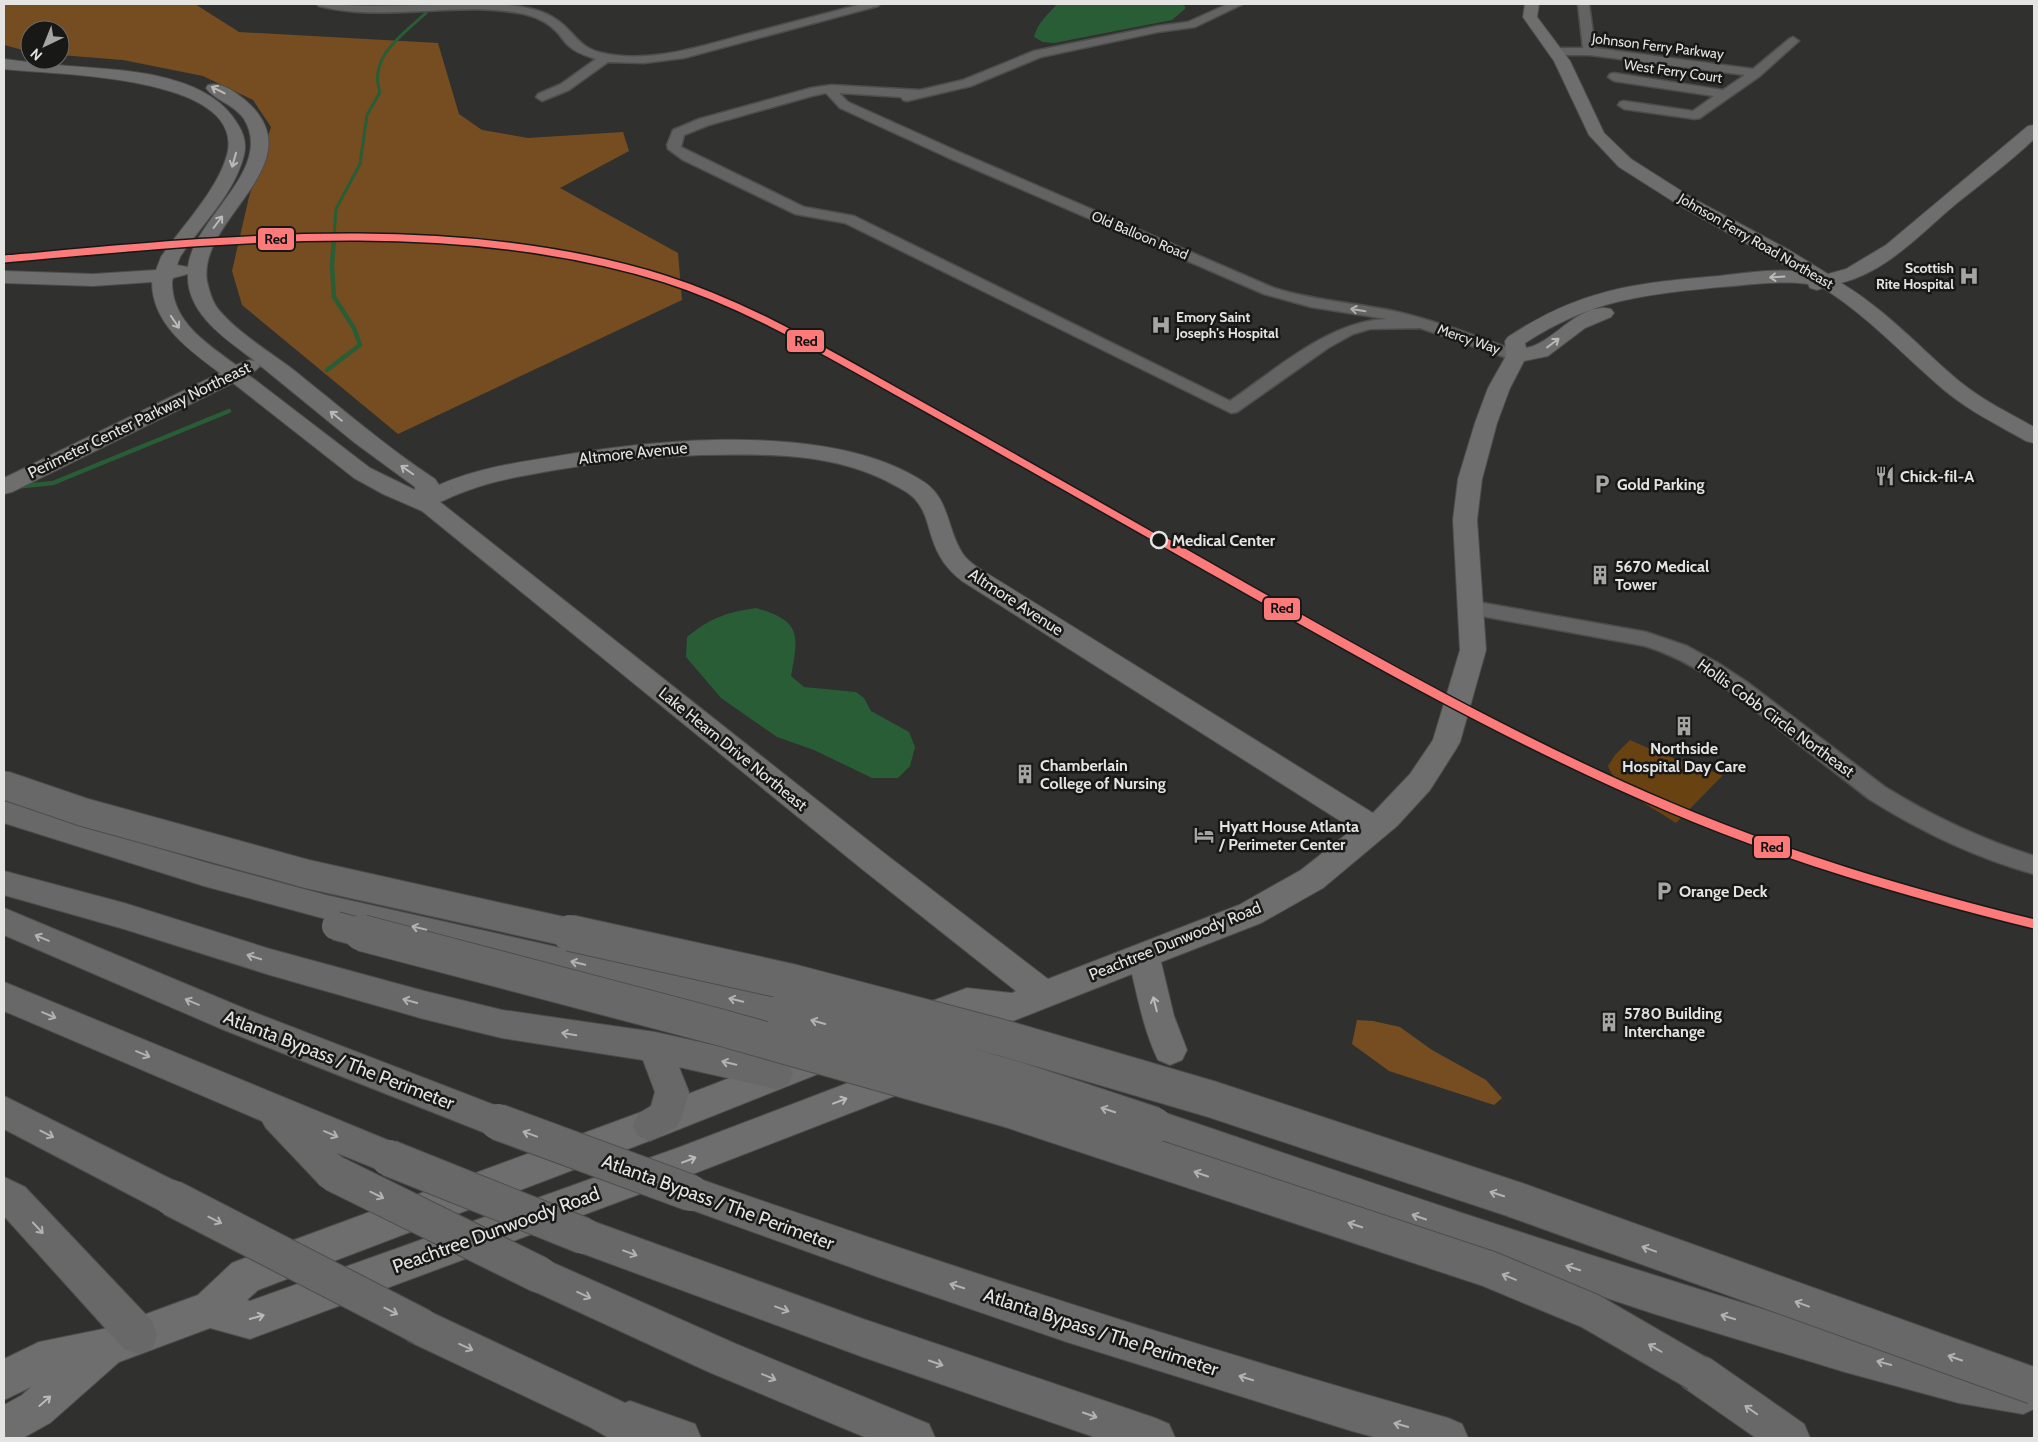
<svg xmlns="http://www.w3.org/2000/svg" width="2038" height="1442" font-family="Cabin,sans-serif">
	<style>
		.green { fill: #694212 }
		.forest { fill: #764d20 }
		.water { fill: #295d36 }
		.lines { fill: none; stroke-linecap: round; stroke-linejoin: round }
		.stream-far1 { stroke: #295d36; stroke-width: 3 }
		.stream { stroke: #295d36; stroke-width: 4.5 }
		.street-casing { stroke: #4d4d4c; stroke-width: 3 }
		.secondary-casing { stroke: #4d4d4c; stroke-width: 2 }
		.highway-casing { stroke: #4d4d4c; stroke-width: 2 }
		.street { fill: #626362; fill-rule: evenodd }
		.secondary { fill: #6d6e6d; fill-rule: evenodd }
		.highway { fill: #686868; fill-rule: evenodd }
		.highway-bridge-far1-casing { stroke: #4d4d4c; stroke-width: 30; stroke-linecap: butt }
		.highway-bridge-casing { stroke: #4d4d4c; stroke-width: 38; stroke-linecap: butt }
		.highway-bridge-far1 { stroke: #686868; stroke-width: 28 }
		.highway-bridge { stroke: #686868; stroke-width: 36 }
		.metro-1-far1-casing { stroke: #181817; stroke-width: 10 }
		.metro-1-casing { stroke: #181817; stroke-width: 12 }
		.metro-1-far1 { stroke: #fc7a7a; stroke-width: 7 }
		.metro-1 { stroke: #fc7a7a; stroke-width: 9 }
		.oneway { stroke: #babbb9 }
		.oneway2 { stroke: #b0b0af }
		.oneway3 { stroke: #b2b2b1 }
		.stop-dot { fill: #181817; stroke: #e4e4e2; stroke-width: 2.5 }
		.labels { text-anchor: middle; dominant-baseline: central; stroke-width: 5; stroke-linejoin: round; paint-order: stroke }
		.far-street-label { font-size: 14px; fill: #e4e4e2; stroke: #181817 }
		.far-poi-label { font-size: 14px; font-weight: bold; fill: #e4e4e2; stroke: #181817; text-anchor: end }
		.street-label { font-size: 16px; fill: #e4e4e2; stroke: #181817 }
		.poi-label { font-size: 16px; font-weight: bold; fill: #e4e4e2; stroke: #181817; text-anchor: start }
		.stop-label { font-size: 16px; font-weight: bold; fill: #e4e4e2; stroke: #181817; text-anchor: start }
		.near-street-label { font-size: 19px; fill: #e4e4e2; stroke: #181817 }
		.line-badge { stroke: #181817; stroke-width: 2 }
		.pale-badge-label { font-size: 14px; text-anchor: middle; font-weight: bold; fill: #111 }
	</style>
	<rect width="100%" height="100%" fill="#30302f"/>
	<path class="green" d="M1630,740l34,15 59,20 -47,48c-21,-14 -59,-33 -68,-57l7,-11z"/>
	<g class="forest">
		<polygon points="4,4 195,4 239,32 438,43 459,114 482,130 528,138 623,132 629,151 560,188 678,253 682,300 398,434 242,305 232,271 249,197 271,127 253,100 203,76 123,60 60,55 60,30 30,30 30,52 4,45"/>
		<polygon points="1357,1020 1373,1021 1400,1027 1432,1050 1486,1080 1502,1098 1494,1105 1389,1071 1352,1044"/>
	</g>
	<g class="water">
		<path d="M1057,4h123l5,2v3l-13,11 -118,23 -11,-1 -9,-5c4,-15 14,-22 23,-33z"/>
		<path d="M756,608c45,13 43,26 35,68l13,11 52,5 8,6 7,13 38,21 6,15 -5,19 -12,12h-26l-58,-28 -37,-13 -56,-39 -35,-41 1,-20c25,-20 38,-24 69,-29z"/>
	</g>
	<g class="lines">
		<path class="stream-far1" d="M334,236l2,-27 24,-45 7,-49 13,-23c-12,-35 23,-58 46,-79"/>
		<g class="stream">
			<polyline points="327,370 360,345 354,328 334,297 332,266 334,235"/>
			<polyline points="4,488 53,483 229,411"/>
		</g>
		<defs>
			<g id="street">
				<path d="M317,4l51,2 131,-2c19,2 42,4 58,16 18,12 20,27 45,33 48,11 99,-7 145,-19 39,-10 77,-20 115,-30h18l-2,2 -194,52 -40,5 -36,-1 -39,28 -27,11 -6,-4 2,-3 23,-10 35,-25c-9,-3 -20,-6 -27,-13 -5,-4 -8,-10 -12,-14 -9,-10 -21,-15 -33,-18 -68,-14 -138,9 -205,-8z"/>
				<path d="M1228,4h15l-48,23 -37,5 -117,25 -70,29 -64,15 -4,-1 -2,-3 -62,-4 9,9 111,50 315,136c41,13 83,15 124,24 42,10 83,26 124,41l2,3 -2,3h-12l-90,-31 -50,1 -17,5 -25,14 -91,64 -6,1 -386,-190 -50,-9 -112,-54 -15,-11 -1,-4 6,-15 26,-11 112,-31 20,-3 89,5 43,-10 71,-29 124,-25 30,-4zM826,93l14,15 109,50 315,136 47,13 76,12c-56,1 -112,51 -157,82l-376,-185 -50,-9 -123,-60 3,-12 25,-10 103,-29z"/>
				<polygon points="1578,4 1589,4 1595,48 1753,69 1789,39 1793,37 1799,41 1760,76 1700,118 1695,119 1624,109 1618,105 1620,102 1624,101 1693,111 1714,96 1614,81 1608,77 1610,74 1614,73 1723,90 1745,75 1589,55 1552,55 1550,52 1556,48 1583,48"/>
				<path d="M1472,601l174,31 41,14 31,17 29,19 138,105c47,29 96,52 149,69v18c-58,-16 -114,-43 -165,-75 -31,-24 -63,-49 -94,-73 -40,-32 -81,-65 -130,-80l-180,-33 -3,-5 3,-5z"/>
			</g>
			<g id="secondary">
				<path d="M1525,4h14l-2,13 33,44 34,72 27,26 63,40 95,51 39,24 18,-5 40,-24 142,-119 6,-1v14c-24,23 -51,43 -77,64 -35,29 -69,68 -116,80 44,26 79,65 118,98 23,19 50,32 75,46v16l-8,-2c-28,-16 -57,-30 -82,-51 -40,-34 -76,-74 -121,-102l-6,2 -7,-2 -2,-4c-30,-4 -59,1 -88,3 -78,8 -127,12 -195,56l1,5c27,-4 53,-47 85,-39l3,4 -3,4 -26,11 -37,28 -24,5 -14,27 -13,35 -15,56 -5,41 9,130 -26,92 -4,7 -26,41 -33,36 -74,62 -62,35 -100,39 13,54 13,34 -5,10 -12,5 -12,-5c-13,-27 -19,-56 -26,-86l-119,47 -45,-5 -48,18 -12,-4 -4,-10 4,-10 59,-22 45,5 4,-2 -154,-122 -440,-358 -39,-17 -29,-16 -121,-95 -221,109 -8,2v-16l216,-105c-31,-23 -68,-49 -68,-91l-59,4 -89,-3v-12l89,3 63,-4 5,-13c21,-31 56,-66 66,-102 21,-81 -176,-80 -223,-86v-10c21,3 42,5 64,7 53,4 139,6 169,57 6,9 10,20 7,32 -9,38 -43,70 -64,102l-3,8 11,2c5,-49 87,-97 56,-148 -10,-15 -30,-19 -38,-31l2,-3c13,-4 27,7 37,15 73,63 -48,118 -38,181 2,9 5,20 11,28 21,25 51,42 77,62 46,37 90,75 140,108l4,6c36,-16 74,-22 113,-28 104,-18 280,-36 372,25 26,17 23,49 39,72 4,6 11,11 17,15l393,244 37,-39 23,-34 27,-90 -7,-130 5,-41 17,-56 13,-35 18,-32 -1,-15 3,-4c72,-48 127,-54 211,-61 25,-3 51,-7 76,-5l-113,-64 -63,-40 -30,-32 -35,-74 -31,-44zM188,274c-2,40 39,66 67,87l-6,-1 -13,5c-30,-22 -64,-43 -64,-83l1,-4zM257,363l98,80 60,44v3l-45,-22 -116,-89 -6,-4 8,-5 4,-4zM701,455c66,-1 133,-3 193,30 9,5 18,9 24,18 8,10 10,23 14,35 6,19 15,31 30,43l391,248 -52,41 -62,35 -191,74 -164,-126 -444,-351c42,-20 71,-24 115,-32 48,-8 97,-13 146,-15z"/>
				<polygon points="831,1039 843,1044 848,1054 843,1064 662,1136 258,1290 247,1300 250,1301 680,1147 908,1060 920,1064 925,1075 920,1086 680,1179 250,1339 210,1328 119,1362 50,1423 23,1438 4,1438 4,1405 22,1395 31,1387 4,1400 4,1359 39,1342 108,1328 198,1295 232,1263 245,1258 644,1111"/>
			</g>
			<g id="highway">
				<polygon points="4,801 204,862 326,895 783,998 795,1002 799,1012 795,1022 783,1026 326,919 204,886 4,823"/>
				<polygon points="4,871 124,903 270,949 424,991 502,1010 655,1032 776,1059 788,1063 793,1074 788,1085 776,1089 679,1067 689,1092 682,1116 677,1127 650,1141 638,1136 633,1125 638,1114 651,1106 655,1092 643,1060 502,1038 424,1019 270,975 124,929 4,895"/>
				<polygon points="4,908 248,1010 510,1111 515,1122 510,1133 498,1138 224,1030 4,935"/>
				<polygon points="4,982 402,1146 407,1158 402,1170 389,1174 337,1153 346,1161 351,1173 346,1185 333,1190 320,1185 266,1128 262,1121 4,1011"/>
				<polygon points="4,1096 185,1186 190,1198 185,1210 172,1215 159,1210 4,1129"/>
				<path d="M1154,1109c208,71 415,141 625,205 59,17 118,35 178,49 26,6 53,6 77,16v30l-11,5 -64,-11 -114,-31 -190,-58 -178,-59 -335,-119 -5,-11 5,-11z"/>
				<path d="M691,1176c250,88 502,170 757,242l14,6 6,14h-90l-26,-7 -285,-89 -189,-65 -200,-72 -5,-12 5,-12z"/>
				<polygon points="4,1177 25,1187 152,1321 157,1335 152,1349 138,1354 124,1349 4,1216"/>
				<polygon points="584,1218 863,1319 1155,1418 1169,1424 1175,1438 1097,1438 863,1357 584,1254 571,1249 566,1236 571,1223"/>
				<polygon points="540,1257 736,1344 929,1424 935,1438 867,1438 709,1372 527,1288 521,1275 527,1262"/>
				<polygon points="422,1308 625,1403 630,1401 695,1424 701,1438 609,1438 588,1426 408,1341 403,1327 408,1313"/>
				<polygon points="1697,1353 1711,1359 1804,1424 1810,1438 1756,1438 1683,1387 1677,1373 1683,1359"/>
			</g>
		</defs>
		<use href="#street" class="street-casing"/>
		<use href="#secondary" class="secondary-casing"/>
		<use href="#highway" class="highway-casing"/>
		<use href="#street" class="street"/>
		<use href="#secondary" class="secondary"/>
		<use href="#highway" class="highway"/>
		<defs>
			<g id="highway-bridge-far1">
				<polyline points="4,785 83,812 307,874 576,934"/>
				<polyline points="336,926 366,934"/>
			</g>
			<g id="highway-bridge">
				<polyline points="362,933 719,1027 1011,1110 1489,1269 1590,1311 1697,1373"/>
				<polyline points="570,933 791,982 1003,1038 1211,1099 1513,1199 2034,1386"/>
				<polyline points="783,1012 1021,1081 1154,1125"/>
				<polyline points="498,1122 691,1193"/>
				<polyline points="389,1158 584,1236"/>
				<polyline points="333,1173 540,1275"/>
				<polyline points="172,1198 422,1327"/>
			</g>
		</defs>
		<use href="#highway-bridge-far1" class="highway-bridge-far1-casing"/>
		<use href="#highway-bridge" class="highway-bridge-casing"/>
		<use href="#highway-bridge-far1" class="highway-bridge-far1"/>
		<use href="#highway-bridge" class="highway-bridge"/>
		<defs>
			<path id="metro-1-far1" d="M4,259c215,-19 452,-46 661,20 81,26 154,69 227,110 90,50 179,101 269,152"/>
			<path id="metro-1" d="M1159,539c166,94 332,192 508,267 119,51 242,87 367,118"/>
		</defs>
		<use href="#metro-1-far1" class="metro-1-far1-casing"/>
		<use href="#metro-1" class="metro-1-casing"/>
		<use href="#metro-1-far1" class="metro-1-far1"/>
		<use href="#metro-1" class="metro-1"/>
	</g>
	<defs><path id="oneway-shaft" d="M-6 0H5M1.5-3L5.5 0L1.5 3" fill="none" stroke-width="1.6" stroke-linecap="round" stroke-linejoin="round" transform="scale(1.25)"/></defs>
	<g class="oneway">
		<use href="#oneway-shaft" transform="translate(218 90) rotate(-153)"/>
		<use href="#oneway-shaft" transform="translate(234 160) rotate(106)"/>
		<use href="#oneway-shaft" transform="translate(218 222) rotate(-53)"/>
		<use href="#oneway-shaft" transform="translate(1777 277) rotate(176)"/>
		<use href="#oneway-shaft" transform="translate(175 322) rotate(56)"/>
		<use href="#oneway-shaft" transform="translate(1553 343) rotate(-37)"/>
		<use href="#oneway-shaft" transform="translate(336 416) rotate(-141)"/>
		<use href="#oneway-shaft" transform="translate(407 470) rotate(-145)"/>
		<use href="#oneway-shaft" transform="translate(1155 1004) rotate(-104)"/>
		<use href="#oneway-shaft" transform="translate(840 1101) rotate(-21)"/>
		<use href="#oneway-shaft" transform="translate(689 1160) rotate(-21)"/>
		<use href="#oneway-shaft" transform="translate(257 1317) rotate(-16)"/>
		<use href="#oneway-shaft" transform="translate(45 1401) rotate(-41)"/>
	</g>
	<use class="oneway2" href="#oneway-shaft" transform="translate(1358 310) rotate(-171)"/>
	<g class="oneway3">
		<use href="#oneway-shaft" transform="translate(419 928) rotate(-167)"/>
		<use href="#oneway-shaft" transform="translate(42 938) rotate(-157)"/>
		<use href="#oneway-shaft" transform="translate(254 957) rotate(-162)"/>
		<use href="#oneway-shaft" transform="translate(578 963) rotate(-167)"/>
		<use href="#oneway-shaft" transform="translate(736 1000) rotate(-166)"/>
		<use href="#oneway-shaft" transform="translate(410 1001) rotate(-165)"/>
		<use href="#oneway-shaft" transform="translate(192 1002) rotate(-157)"/>
		<use href="#oneway-shaft" transform="translate(49 1015) rotate(23)"/>
		<use href="#oneway-shaft" transform="translate(818 1022) rotate(-164)"/>
		<use href="#oneway-shaft" transform="translate(569 1034) rotate(-171)"/>
		<use href="#oneway-shaft" transform="translate(143 1054) rotate(23)"/>
		<use href="#oneway-shaft" transform="translate(729 1063) rotate(-167)"/>
		<use href="#oneway-shaft" transform="translate(1108 1110) rotate(-162)"/>
		<use href="#oneway-shaft" transform="translate(47 1134) rotate(27)"/>
		<use href="#oneway-shaft" transform="translate(331 1134) rotate(23)"/>
		<use href="#oneway-shaft" transform="translate(530 1134) rotate(-160)"/>
		<use href="#oneway-shaft" transform="translate(1201 1174) rotate(-161)"/>
		<use href="#oneway-shaft" transform="translate(1497 1194) rotate(-162)"/>
		<use href="#oneway-shaft" transform="translate(377 1195) rotate(26)"/>
		<use href="#oneway-shaft" transform="translate(1419 1217) rotate(-161)"/>
		<use href="#oneway-shaft" transform="translate(215 1220) rotate(27)"/>
		<use href="#oneway-shaft" transform="translate(1355 1225) rotate(-162)"/>
		<use href="#oneway-shaft" transform="translate(38 1228) rotate(47)"/>
		<use href="#oneway-shaft" transform="translate(1649 1249) rotate(-160)"/>
		<use href="#oneway-shaft" transform="translate(630 1253) rotate(20)"/>
		<use href="#oneway-shaft" transform="translate(1573 1268) rotate(-162)"/>
		<use href="#oneway-shaft" transform="translate(1509 1277) rotate(-158)"/>
		<use href="#oneway-shaft" transform="translate(957 1286) rotate(-162)"/>
		<use href="#oneway-shaft" transform="translate(584 1295) rotate(25)"/>
		<use href="#oneway-shaft" transform="translate(1802 1304) rotate(-160)"/>
		<use href="#oneway-shaft" transform="translate(782 1309) rotate(20)"/>
		<use href="#oneway-shaft" transform="translate(391 1311) rotate(27)"/>
		<use href="#oneway-shaft" transform="translate(1728 1317) rotate(-163)"/>
		<use href="#oneway-shaft" transform="translate(466 1347) rotate(25)"/>
		<use href="#oneway-shaft" transform="translate(1655 1348) rotate(-150)"/>
		<use href="#oneway-shaft" transform="translate(1955 1358) rotate(-161)"/>
		<use href="#oneway-shaft" transform="translate(936 1363) rotate(19)"/>
		<use href="#oneway-shaft" transform="translate(1884 1363) rotate(-165)"/>
		<use href="#oneway-shaft" transform="translate(769 1377) rotate(23)"/>
		<use href="#oneway-shaft" transform="translate(1246 1378) rotate(-163)"/>
		<use href="#oneway-shaft" transform="translate(1751 1410) rotate(-145)"/>
		<use href="#oneway-shaft" transform="translate(1090 1415) rotate(19)"/>
		<use href="#oneway-shaft" transform="translate(1401 1425) rotate(-164)"/>
	</g>
	<defs>
		<symbol id="hospital-bare" viewBox="-9 -9 18 18"><path d="M-5-5h3v3.5h4V-5h3V5h-3V1.5h-4V5h-3Z" fill="#a5a5a3" stroke="#181817" stroke-width="2.5" paint-order="stroke"/></symbol>
		<symbol id="restaurant-bare" viewBox="-9 -9 18 18"><path d="M-5-6h1v4h1v-4h1v4h1v-4h1v5L-1.5 .5V6h-2V.5L-5-1ZM5-6V6H3V1.5H1.5Q1.5-4 5-6Z" fill="#a5a5a3" stroke="#181817" stroke-width="2.5" paint-order="stroke"/></symbol>
		<symbol id="parking-bare" viewBox="-9 -9 18 18"><path d="M-3.5-5.5H1a3.5 3.5 0 0 1 0 7H-1V5.5H-3.5ZM-1-3.4V-.6H.8a1.4 1.4 0 0 0 0-2.8Z" fill="#a5a5a3" stroke="#181817" stroke-width="2.5" paint-order="stroke"/></symbol>
		<symbol id="building-bare" viewBox="-9 -9 18 18"><path d="M-4-6H4V6H1V3H-1V6H-4ZM-2.5-4.3h1.7v1.8h-1.7ZM.8-4.3h1.7v1.8H.8ZM-2.5-1h1.7V.8h-1.7ZM.8-1h1.7V.8H.8Z" fill="#a5a5a3" stroke="#181817" stroke-width="2.5" paint-order="stroke"/></symbol>
		<symbol id="hotel-bare" viewBox="-9 -9 18 18"><path d="M-6-4.5h1.5V1H6V5H4.5V3h-9V5H-6ZM-4 0a1.8 1.8 0 1 1 3.6 0ZM.5 0V-2.5h3Q6-2.5 6 0Z" fill="#a5a5a3" stroke="#181817" stroke-width="2.5" paint-order="stroke"/></symbol>
	</defs>
	<g fill-rule="evenodd">
		<use href="#hospital-bare" x="1955" y="262" width="28" height="28"/>
		<use href="#hospital-bare" x="1147" y="311" width="28" height="28"/>
		<use href="#restaurant-bare" x="1871" y="462" width="28" height="28"/>
		<use href="#parking-bare" x="1588" y="470" width="28" height="28"/>
		<use href="#building-bare" x="1586" y="561" width="28" height="28"/>
		<use href="#building-bare" x="1670" y="712" width="28" height="28"/>
		<use href="#building-bare" x="1011" y="760" width="28" height="28"/>
		<use href="#hotel-bare" x="1190" y="821" width="28" height="28"/>
		<use href="#parking-bare" x="1650" y="877" width="28" height="28"/>
		<use href="#building-bare" x="1595" y="1008" width="28" height="28"/>
	</g>
	<circle class="stop-dot" cx="1159" cy="540" r="8"/>
	<g class="labels">
		<g class="far-street-label">
			<text transform="translate(1658 46) rotate(7)">Johnson Ferry Parkway</text>
			<text transform="translate(1673 71) rotate(8)">West Ferry Court</text>
			<text transform="translate(1140 235) rotate(23)">Old Balloon Road</text>
			<text transform="translate(1756 241) rotate(30)">Johnson Ferry Road Northeast</text>
			<text transform="translate(1469 339) rotate(19)">Mercy Way</text>
		</g>
		<g class="far-poi-label">
			<text x="1954" y="268">Scottish<tspan x="1954" dy="16">Rite Hospital</tspan></text>
			<text x="1176" y="317" text-anchor="start">Emory Saint<tspan x="1176" dy="16">Joseph's Hospital</tspan></text>
		</g>
		<g class="street-label">
			<text transform="translate(139 420) rotate(-26)">Perimeter Center Parkway Northeast</text>
			<text transform="translate(633 453) rotate(-6)">Altmore Avenue</text>
			<text transform="translate(1016 602) rotate(33)">Altmore Avenue</text>
			<text transform="translate(1776 718) rotate(36)">Hollis Cobb Circle Northeast</text>
			<text transform="translate(733 749) rotate(39)">Lake Hearn Drive Northeast</text>
			<text transform="translate(1175 941) rotate(-22)">Peachtree Dunwoody Road</text>
		</g>
		<g class="poi-label">
			<text x="1900" y="476">Chick-fil-A</text>
			<text x="1617" y="484">Gold Parking</text>
			<text x="1615" y="566">5670 Medical<tspan x="1615" dy="18">Tower</tspan></text>
			<text x="1684" y="748" text-anchor="middle">Northside<tspan x="1684" dy="18">Hospital Day Care</tspan></text>
			<text x="1040" y="765">Chamberlain<tspan x="1040" dy="18">College of Nursing</tspan></text>
			<text x="1219" y="826">Hyatt House Atlanta<tspan x="1219" dy="18">/ Perimeter Center</tspan></text>
			<text x="1679" y="891">Orange Deck</text>
			<text x="1624" y="1013">5780 Building<tspan x="1624" dy="18">Interchange</tspan></text>
		</g>
		<g class="stop-label">
			<text x="1172" y="540">Medical Center</text>
		</g>
		<g class="near-street-label">
			<text transform="translate(339 1060) rotate(21)">Atlanta Bypass / The Perimeter</text>
			<text transform="translate(718 1202) rotate(20)">Atlanta Bypass / The Perimeter</text>
			<text transform="translate(496 1230) rotate(-20)">Peachtree Dunwoody Road</text>
			<text transform="translate(1101 1332) rotate(18)">Atlanta Bypass / The Perimeter</text>
		</g>
	</g>
	<g class="line-badge">
		<rect x="257" y="227" width="38" height="24" rx="5" fill="#fc7a7a"/>
		<rect x="786" y="329" width="39" height="24" rx="5" fill="#fc7a7a"/>
		<rect x="1263" y="597" width="38" height="24" rx="5" fill="#fc7a7a"/>
		<rect x="1753" y="835" width="38" height="24" rx="5" fill="#fc7a7a"/>
	</g>
	<g class="pale-badge-label">
		<text x="276" y="244">Red</text>
		<text x="806" y="346">Red</text>
		<text x="1282" y="613">Red</text>
		<text x="1772" y="852">Red</text>
	</g>
	<rect width="2038" height="1442" fill="none" stroke="#e4e4e2" stroke-width="10"/>
	<g transform="translate(45 45) rotate(223)"><circle r="24" fill="#181817" stroke="#6a6a68"/>
	<path d="M0-4L9 19L0 12L-9 19Z" fill="#a5a5a3"/>
	<text y="-8" font-size="14" font-weight="bold" text-anchor="middle" fill="#e4e4e2">N</text>
	</g>
</svg>
